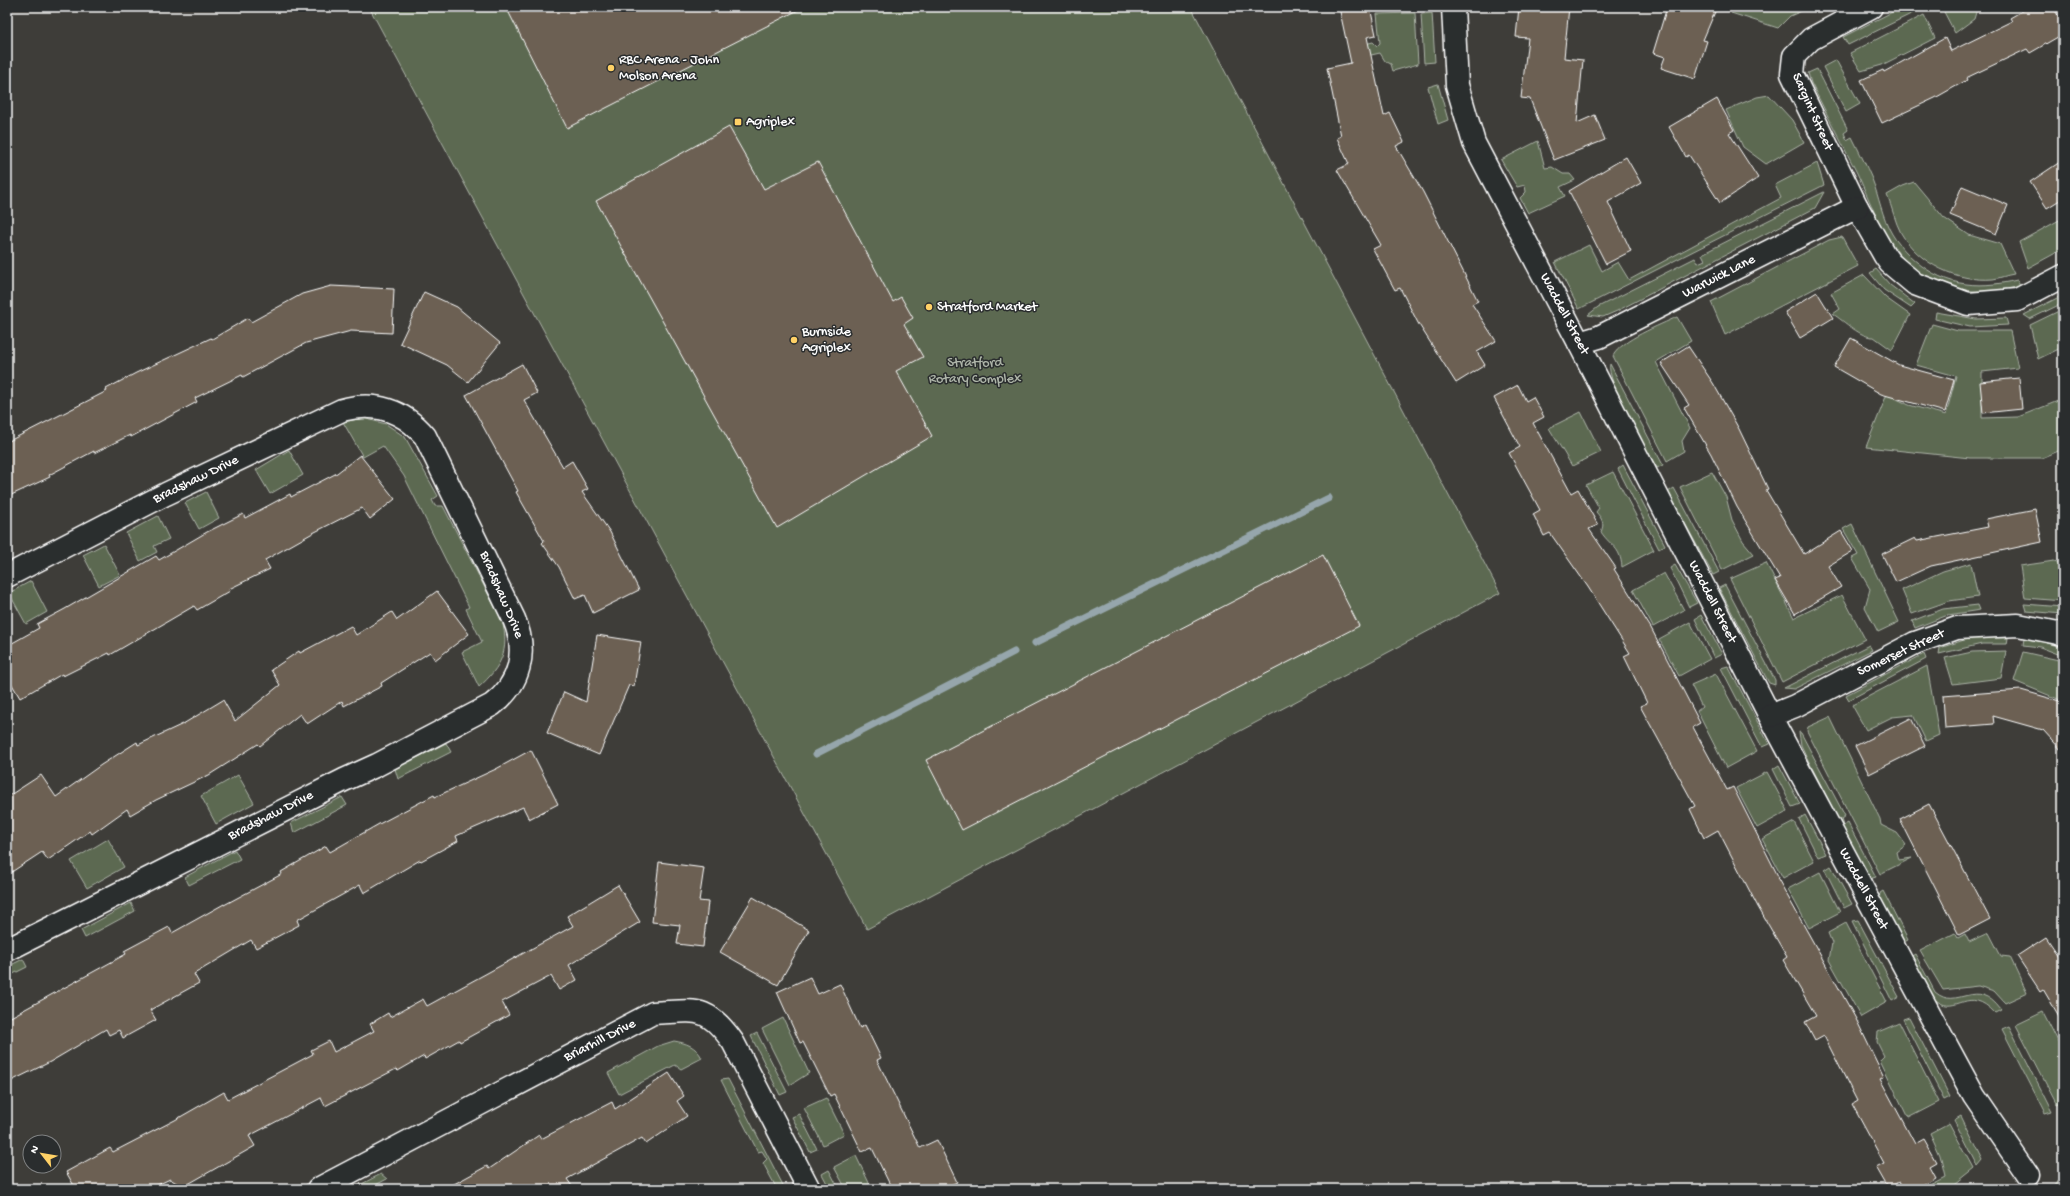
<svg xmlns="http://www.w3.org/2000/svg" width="2070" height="1196" font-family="'Gochi Hand',sans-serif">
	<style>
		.green { fill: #5b6951; stroke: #adb4a8 }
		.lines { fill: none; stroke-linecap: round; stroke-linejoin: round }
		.stream { stroke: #96a6ac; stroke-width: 7 }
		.building { fill: #6c6153; stroke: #fff }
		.minor-casing { stroke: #fff; stroke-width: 25 }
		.minor { stroke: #2a2d2e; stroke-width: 22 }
		.poi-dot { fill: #ffd166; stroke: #2a2d2e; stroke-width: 1.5 }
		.labels { text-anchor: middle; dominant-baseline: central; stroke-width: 3; stroke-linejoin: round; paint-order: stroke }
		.poi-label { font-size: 14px; fill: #fff; stroke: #2a2d2e; text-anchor: start }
		.street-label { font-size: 14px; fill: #fff; stroke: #2a2d2e }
		.park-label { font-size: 14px; fill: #adb4a8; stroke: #2a2d2e }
	</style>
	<rect width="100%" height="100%" fill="#3e3d39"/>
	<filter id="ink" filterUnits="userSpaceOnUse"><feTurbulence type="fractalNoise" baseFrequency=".025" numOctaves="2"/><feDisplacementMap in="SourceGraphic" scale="8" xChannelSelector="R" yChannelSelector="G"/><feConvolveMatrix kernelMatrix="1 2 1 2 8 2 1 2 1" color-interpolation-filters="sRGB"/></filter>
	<g filter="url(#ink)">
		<g class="green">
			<polygon points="369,7 1191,7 1500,593 867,929"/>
			<polygon points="1732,7 1803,7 1804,10 1790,16 1778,28 1731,13"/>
			<polygon points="1902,7 1920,7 1921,9 1848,45 1843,37"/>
			<polygon points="1944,7 1976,7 1977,9 1974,19 1955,33 1942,8"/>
			<polygon points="1415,13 1418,64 1393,71 1391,64 1385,61 1380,53 1358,58 1357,46 1373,42 1377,46 1380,43 1377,14"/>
			<polygon points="1432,13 1435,62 1424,63 1421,14"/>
			<polygon points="1924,15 1935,38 1882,65 1861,71 1850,53"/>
			<polygon points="1836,60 1860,104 1846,112 1823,67"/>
			<path d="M1817,69l31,61 -4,3 3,7 5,-3c7,14 14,28 20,42 7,18 10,38 20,55 4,7 11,15 17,21 32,31 66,35 108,25l3,6c-27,7 -50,8 -77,-2 -7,-3 -16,-5 -22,-10 -35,-23 -47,-65 -64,-101 -15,-30 -31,-60 -46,-90l-3,-10z"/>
			<polygon points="1438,84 1448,120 1438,124 1428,87"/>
			<polygon points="1769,95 1792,120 1804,142 1766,164 1743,147 1726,110 1757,97"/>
			<polygon points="1538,141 1545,168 1552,167 1563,174 1570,174 1575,180 1560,187 1565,196 1528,213 1520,198 1526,192 1525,185 1517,187 1501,160"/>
			<polygon points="1817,163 1824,185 1579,309 1555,262 1589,245 1602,271 1618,262 1629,280 1781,198 1775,185"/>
			<path d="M1914,182l30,36 25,17 31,9 14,30c-7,1 -14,4 -21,5 -36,3 -74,-15 -92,-46 -6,-11 -9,-26 -14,-38l16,-9z"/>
			<polygon points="1824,192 1815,208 1617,311 1603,317 1588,315 1598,307 1695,258 1698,263 1705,260 1702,254"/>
			<polygon points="2063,218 2063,249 2028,268 2019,242"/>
			<polygon points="1842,237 1858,266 1725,335 1711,302 1829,240"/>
			<polygon points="1876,269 1890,285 1915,304 1911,308 1884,290 1870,273"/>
			<path d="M1864,275l22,23 24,17 -18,35 -18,-13c-13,1 -30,-16 -41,-23l7,-5 -9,-16z"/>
			<polygon points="2063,295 2063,303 2030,319 2024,315"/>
			<polygon points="2063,309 2063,347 2038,359 2030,325"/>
			<polygon points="1936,312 1976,319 2006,318 2008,325 1970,327 1935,319"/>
			<path d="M1677,317l14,24 -35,21 34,66 -8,13 2,10 -17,10 -54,-105c8,-16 47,-31 64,-39z"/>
			<polygon points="1932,324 1958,331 2010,331 2018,368 1982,372 1982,418 2018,417 2063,399 2063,449 2042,458 1970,458 1866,447 1887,394 1909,405 1946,415 1956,376 1916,365"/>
			<path d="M1610,364l53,101 -6,3c-10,-18 -52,-88 -47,-104z"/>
			<polygon points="1581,412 1601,452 1572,466 1549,428"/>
			<path d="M363,418l23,6 19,13 33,59 -6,4 3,6h8l59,115c8,29 -1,46 -23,66l-17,-35 20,-10 -16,-33 3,-2 -65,-131 -21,-30 -20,11 -20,-35z"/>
			<polygon points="289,450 303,475 270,494 256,470"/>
			<polygon points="1623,465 1665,545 1659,549 1618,469"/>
			<path d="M1613,472l41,78 -32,17c-2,-21 -10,-19 -21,-35 4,-9 1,-13 -5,-20l3,-4 -13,-23z"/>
			<polygon points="1712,472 1726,497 1732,520 1743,541 1754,554 1722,570 1680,487"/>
			<polygon points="1674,488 1719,572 1713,575 1668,492"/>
			<polygon points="206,492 219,518 199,529 185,503"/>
			<polygon points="158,516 169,539 154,546 157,552 140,561 126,533"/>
			<polygon points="1852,524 1899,622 1878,632 1865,607 1870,589 1852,558 1858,555 1843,529"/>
			<polygon points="104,544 120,575 99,586 83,555"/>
			<polygon points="2054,561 2063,564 2063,601 2025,598 2020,566"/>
			<polygon points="1766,563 1794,618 1842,595 1865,639 1782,682 1730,579"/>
			<polygon points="1971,563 1978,597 1949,601 1912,614 1902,590 1943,571"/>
			<polygon points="1675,565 1697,603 1689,607 1670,568"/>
			<polygon points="1664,573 1684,610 1653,627 1633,590"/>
			<polygon points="31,581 47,612 26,624 9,593"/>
			<polygon points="1725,585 1775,680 1775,685 1769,683 1719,588"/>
			<polygon points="2024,604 2063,607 2063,614 2026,611"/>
			<polygon points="1978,605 1980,610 1948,615 1915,628 1912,621 1943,609"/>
			<polygon points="1701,615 1722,654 1714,658 1695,619"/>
			<polygon points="1690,622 1710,659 1679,676 1659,639"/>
			<polygon points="1985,637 2008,638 2007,644 1982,644 1939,654 1940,648 1964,640"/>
			<polygon points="2024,638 2048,643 2063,648 2063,656 2040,647 2023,645"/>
			<polygon points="1869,645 1872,650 1794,689 1784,688"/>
			<polygon points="2006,651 2001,678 1953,684 1945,658 1972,652"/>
			<polygon points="2023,652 2063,661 2063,701 2014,681"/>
			<polygon points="1924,654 1926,659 1849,700 1846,695"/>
			<polygon points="1728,666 1769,744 1762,747 1721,668"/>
			<polygon points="1927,666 1939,735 1926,741 1913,715 1892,717 1866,730 1852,705"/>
			<polygon points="1716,674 1757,751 1726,768 1697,711 1702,707 1691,685"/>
			<polygon points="1830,717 1880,819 1881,825 1897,833 1906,845 1897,852 1899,860 1912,858 1880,874 1807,731 1808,727"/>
			<polygon points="1799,732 1801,733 1845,816 1841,819 1843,826 1848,823 1876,877 1869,879 1808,760 1801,745"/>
			<polygon points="446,743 451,752 398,779 395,769"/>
			<polygon points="1779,765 1800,804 1792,807 1773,769"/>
			<polygon points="1767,772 1788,811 1757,828 1736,788"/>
			<polygon points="238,775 254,803 216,824 201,796"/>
			<polygon points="342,797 347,805 294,833 291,823"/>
			<polygon points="1805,815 1826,854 1818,857 1799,819"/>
			<polygon points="1794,822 1814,861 1783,878 1762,839"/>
			<polygon points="108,839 124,867 87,888 71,861"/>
			<polygon points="235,850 240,859 189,885 185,877"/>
			<polygon points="1831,866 1852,904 1844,908 1825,870"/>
			<polygon points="1820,872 1840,912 1809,928 1788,889"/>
			<polygon points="1883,891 1908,940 1902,943 1877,895"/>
			<polygon points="131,903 135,911 85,938 81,930"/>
			<polygon points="1858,920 1899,997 1892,1001 1852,921"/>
			<polygon points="1846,923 1887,1002 1861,1017 1829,960 1832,943 1828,933"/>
			<polygon points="1955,933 1958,938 1965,934 1969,942 1989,933 2001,956 2010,957 2027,993 2005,1003 1994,991 1978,986 1943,990 1920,951"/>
			<path d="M1915,954l20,38c23,20 40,-17 66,18l-6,3c-27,-29 -38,3 -58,-12 -13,-10 -20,-30 -27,-44z"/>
			<polygon points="23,959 27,967 7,977 7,967"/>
			<polygon points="2043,1012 2063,1051 2063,1101 2057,1104 2016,1025"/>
			<polygon points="1909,1017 1950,1097 1944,1100 1903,1019"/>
			<polygon points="783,1018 809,1073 790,1085 762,1029"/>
			<polygon points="1899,1023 1939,1102 1908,1118 1880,1060 1884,1056 1877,1042 1878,1032"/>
			<polygon points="2009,1026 2052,1111 2045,1113 2002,1029"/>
			<polygon points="757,1033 787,1092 780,1095 751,1036"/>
			<path d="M674,1041c12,2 22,5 28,17l-21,11 -6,-4 -56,29 -11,-21 50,-27z"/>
			<polygon points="728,1079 785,1189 777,1189 763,1163 767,1159 762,1151 758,1152 721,1080"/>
			<polygon points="826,1098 844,1134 823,1145 804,1108"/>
			<polygon points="799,1114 817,1149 810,1152 792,1117"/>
			<polygon points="1961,1116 1983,1161 1978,1167 1954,1120"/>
			<polygon points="1949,1123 1974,1169 1949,1189 1920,1189 1945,1176 1940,1155 1930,1133"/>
			<polygon points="855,1156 856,1156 872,1189 846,1189 834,1167"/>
			<polygon points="829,1170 839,1189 830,1189 822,1174"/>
			<polygon points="2063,1173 2063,1188 2052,1189"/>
			<polygon points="381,1174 387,1179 368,1189 352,1189"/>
		</g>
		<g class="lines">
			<g class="stream">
				<polyline points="1035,643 1329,498"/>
				<polyline points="816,754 1014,652"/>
			</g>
		</g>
		<g class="building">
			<polygon points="506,7 804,7 567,128"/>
			<polygon points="1339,7 1370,7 1376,35 1367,37 1384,116 1390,113 1404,142 1396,146 1423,192 1478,301 1472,304 1496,341 1477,352 1485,365 1456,383 1418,323 1400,288 1395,290 1373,249 1381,245 1337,170 1349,164 1337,138 1341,136 1327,68 1351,63"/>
			<polygon points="1519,7 1569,7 1564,58 1583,60 1577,123 1595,115 1605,140 1554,160 1530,99 1521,98 1528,38 1516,37"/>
			<polygon points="1667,7 1717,7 1703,40 1707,41 1695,79 1661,68 1665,57 1653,53"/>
			<polygon points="2029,7 2053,7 2063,24 2063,34 2030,53 2027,49 1966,78 1967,80 1935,98 1882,123 1861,80 1883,70 1884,72 1945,38 1951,51 2012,21 2010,18"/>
			<polygon points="1717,99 1734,130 1729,133 1758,178 1720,203 1689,155 1686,157 1669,127"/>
			<polygon points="729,127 764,189 818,162 893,302 901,297 913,318 904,324 923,357 896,371 932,436 777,528 596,201"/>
			<polygon points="1626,157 1641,183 1608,202 1631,251 1606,264 1569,191"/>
			<polygon points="2063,160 2063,198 2047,208 2030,182"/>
			<polygon points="1962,186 2008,205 1996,234 1950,215"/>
			<polygon points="331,286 394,289 392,333 351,331 306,343 243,377 242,375 195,398 197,402 131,437 130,435 94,453 94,451 49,475 50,477 7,497 7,442 107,391 106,389 136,373 211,338 212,339 248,318 251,322 302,294"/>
			<polygon points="424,292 457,307 500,343 468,382 447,365 400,343"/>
			<polygon points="1817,292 1833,318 1800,338 1785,312"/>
			<polygon points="1851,338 1899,365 1954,380 1945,412 1881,394 1834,367"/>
			<polygon points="1688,346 1713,383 1739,429 1768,489 1766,490 1804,554 1841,531 1853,551 1828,566 1841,587 1795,614 1775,580 1780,578 1737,507 1711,454 1684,408 1689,405 1661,363"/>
			<polygon points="522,364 537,393 524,400 563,467 572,461 588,489 582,492 610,532 639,590 593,613 585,595 575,599 559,567 542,543 544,541 516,492 518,491 466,395"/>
			<polygon points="2019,378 2022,409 1983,413 1980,382"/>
			<polygon points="1518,385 1526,401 1533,397 1544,417 1533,423 1571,493 1578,489 1598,525 1589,529 1616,568 1614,569 1651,628 1700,723 1693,727 1727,790 1733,787 1779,878 1778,879 1856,1019 1884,1077 1880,1079 1915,1144 1924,1139 1937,1162 1930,1166 1936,1177 1916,1189 1904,1189 1900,1181 1888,1188 1876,1167 1884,1163 1852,1104 1857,1101 1824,1036 1815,1041 1805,1022 1816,1016 1783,960 1787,957 1758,907 1718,830 1704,838 1690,809 1695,806 1640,706 1647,703 1624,656 1630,653 1588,587 1550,533 1544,536 1533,514 1540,510 1509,453 1520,447 1494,398"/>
			<polygon points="360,455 395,499 370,519 362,508 311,534 265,560 270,569 229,589 230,591 197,610 194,606 110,655 109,653 63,676 62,674 20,698 7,676 7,646 39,628 37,624 65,609 156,556 159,560 207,532 243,514 245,518 290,494 291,497 337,473"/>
			<polygon points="2035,509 2042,542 1931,566 1896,582 1882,554 1915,538 1917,541 1988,527 1986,519"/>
			<polygon points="1323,555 1359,626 962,830 926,760"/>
			<polygon points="437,591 469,634 435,660 430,652 381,683 382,686 344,706 342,701 307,724 300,714 260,746 258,744 209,775 156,800 130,815 127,809 92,834 90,831 48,860 42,852 7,875 7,797 41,775 56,797 101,765 137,742 138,745 183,724 223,700 235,721 280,685 271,670 299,651 300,653 351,626 356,635 392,612 397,620"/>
			<polygon points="597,635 641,642 634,686 629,685 599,755 547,733 564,692 586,702"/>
			<polygon points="2021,690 2063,702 2063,752 2043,730 1993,716 1994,724 1945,728 1943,696"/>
			<polygon points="1911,718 1925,746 1869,774 1855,746"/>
			<polygon points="531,750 558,804 529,819 523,807 456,836 458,841 421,861 420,860 364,893 360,885 297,920 299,925 256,948 251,940 194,974 199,983 150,1010 156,1020 123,1038 119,1030 109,1035 106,1029 50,1062 7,1083 7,1019 126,954 124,951 169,927 172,933 224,904 224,905 282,874 281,872 326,846 330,852 379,824 434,795 435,797 496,769"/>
			<polygon points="1929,804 1990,919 1959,935 1900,819"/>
			<polygon points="659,862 704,868 699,901 708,902 703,947 677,944 680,925 652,922"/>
			<polygon points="618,885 640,922 569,965 577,980 559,990 551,976 502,1002 509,1015 460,1042 459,1040 425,1059 424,1056 398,1071 396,1069 325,1106 321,1098 249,1136 255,1146 183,1187 170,1179 149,1189 76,1189 66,1172 110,1148 113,1152 175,1120 224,1092 228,1099 313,1054 311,1050 329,1041 334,1052 374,1031 370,1024 388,1013 390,1017 423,999 427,1006 573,926 567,916"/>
			<polygon points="753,897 809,930 778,985 720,952"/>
			<polygon points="2046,937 2063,962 2063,1023 2043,989 2040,991 2017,956"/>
			<polygon points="810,977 818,994 840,984 860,1028 865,1025 881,1058 877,1060 920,1148 937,1140 957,1182 943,1189 892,1189 872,1148 862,1152 834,1094 830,1096 803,1042 800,1043 777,992"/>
			<polygon points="669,1073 684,1096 677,1101 687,1116 646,1144 642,1138 567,1179 574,1189 445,1189 487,1166 489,1169 539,1135 541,1139 612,1102 615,1109"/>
		</g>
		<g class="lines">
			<defs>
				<g id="minor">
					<polyline points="1453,7 1457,85 1474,143 1579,343 1770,716 1949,1050 1974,1096 2028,1175"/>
					<polyline points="1871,7 1811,39 1794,56 1792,74 1857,207 1885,256 1890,263 1915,284 1968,304 2017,300 2063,276"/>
					<polyline points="1579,343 1599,337 1857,207"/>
					<path d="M7,576l159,-82 176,-84c33,-9 61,0 83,26l89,183c14,33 6,65 -22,86l-115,60 -33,15 -337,170"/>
					<polyline points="1770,716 1795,706 1915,643 1957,628 2018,625 2063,634"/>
					<path d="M318,1189l335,-176c43,-2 53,-9 80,29l76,147"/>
				</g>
			</defs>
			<use href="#minor" class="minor-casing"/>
			<use href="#minor" class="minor"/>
		</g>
	</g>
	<g class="poi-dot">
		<circle cx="611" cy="68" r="4"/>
		<rect x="734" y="118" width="8" height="8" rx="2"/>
		<circle cx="929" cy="307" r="4"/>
		<circle cx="794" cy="340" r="4"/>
	</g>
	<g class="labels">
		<g class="poi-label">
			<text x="619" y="60">RBC Arena - John<tspan x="619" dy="16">Molson Arena</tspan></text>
			<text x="746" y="122">Agriplex</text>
			<text x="937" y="307">Stratford Market</text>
			<text x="802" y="332">Burnside<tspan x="802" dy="16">Agriplex</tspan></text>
		</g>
		<g class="street-label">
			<text transform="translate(1812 112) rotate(66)">Sargint Street</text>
			<text transform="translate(1719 277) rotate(-27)">Warwick Lane</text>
			<text transform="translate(1564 314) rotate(62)">Waddell Street</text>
			<text transform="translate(196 480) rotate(-26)">Bradshaw Drive</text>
			<text transform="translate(501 595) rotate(67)">Bradshaw Drive</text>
			<text transform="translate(1712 602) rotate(63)">Waddell Street</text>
			<text transform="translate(1901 653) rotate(-25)">Somerset Street</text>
			<text transform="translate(271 816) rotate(-27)">Bradshaw Drive</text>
			<text transform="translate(1863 889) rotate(62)">Waddell Street</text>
			<text transform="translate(600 1041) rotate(-27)">Briarhill Drive</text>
		</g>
		<g class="park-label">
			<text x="975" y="363">Stratford<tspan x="975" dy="16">Rotary Complex</tspan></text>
		</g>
	</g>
	<rect width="2070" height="1196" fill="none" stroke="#2a2d2e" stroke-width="24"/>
	<rect x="12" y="12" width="2046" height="1172" fill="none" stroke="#fff" stroke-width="1.5" filter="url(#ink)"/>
	<g transform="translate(42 1154) rotate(301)"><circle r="19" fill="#2a2d2e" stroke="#7f8182"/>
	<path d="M0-3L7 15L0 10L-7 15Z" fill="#ffd166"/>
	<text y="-6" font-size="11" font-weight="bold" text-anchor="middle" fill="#ffffff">N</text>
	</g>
</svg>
